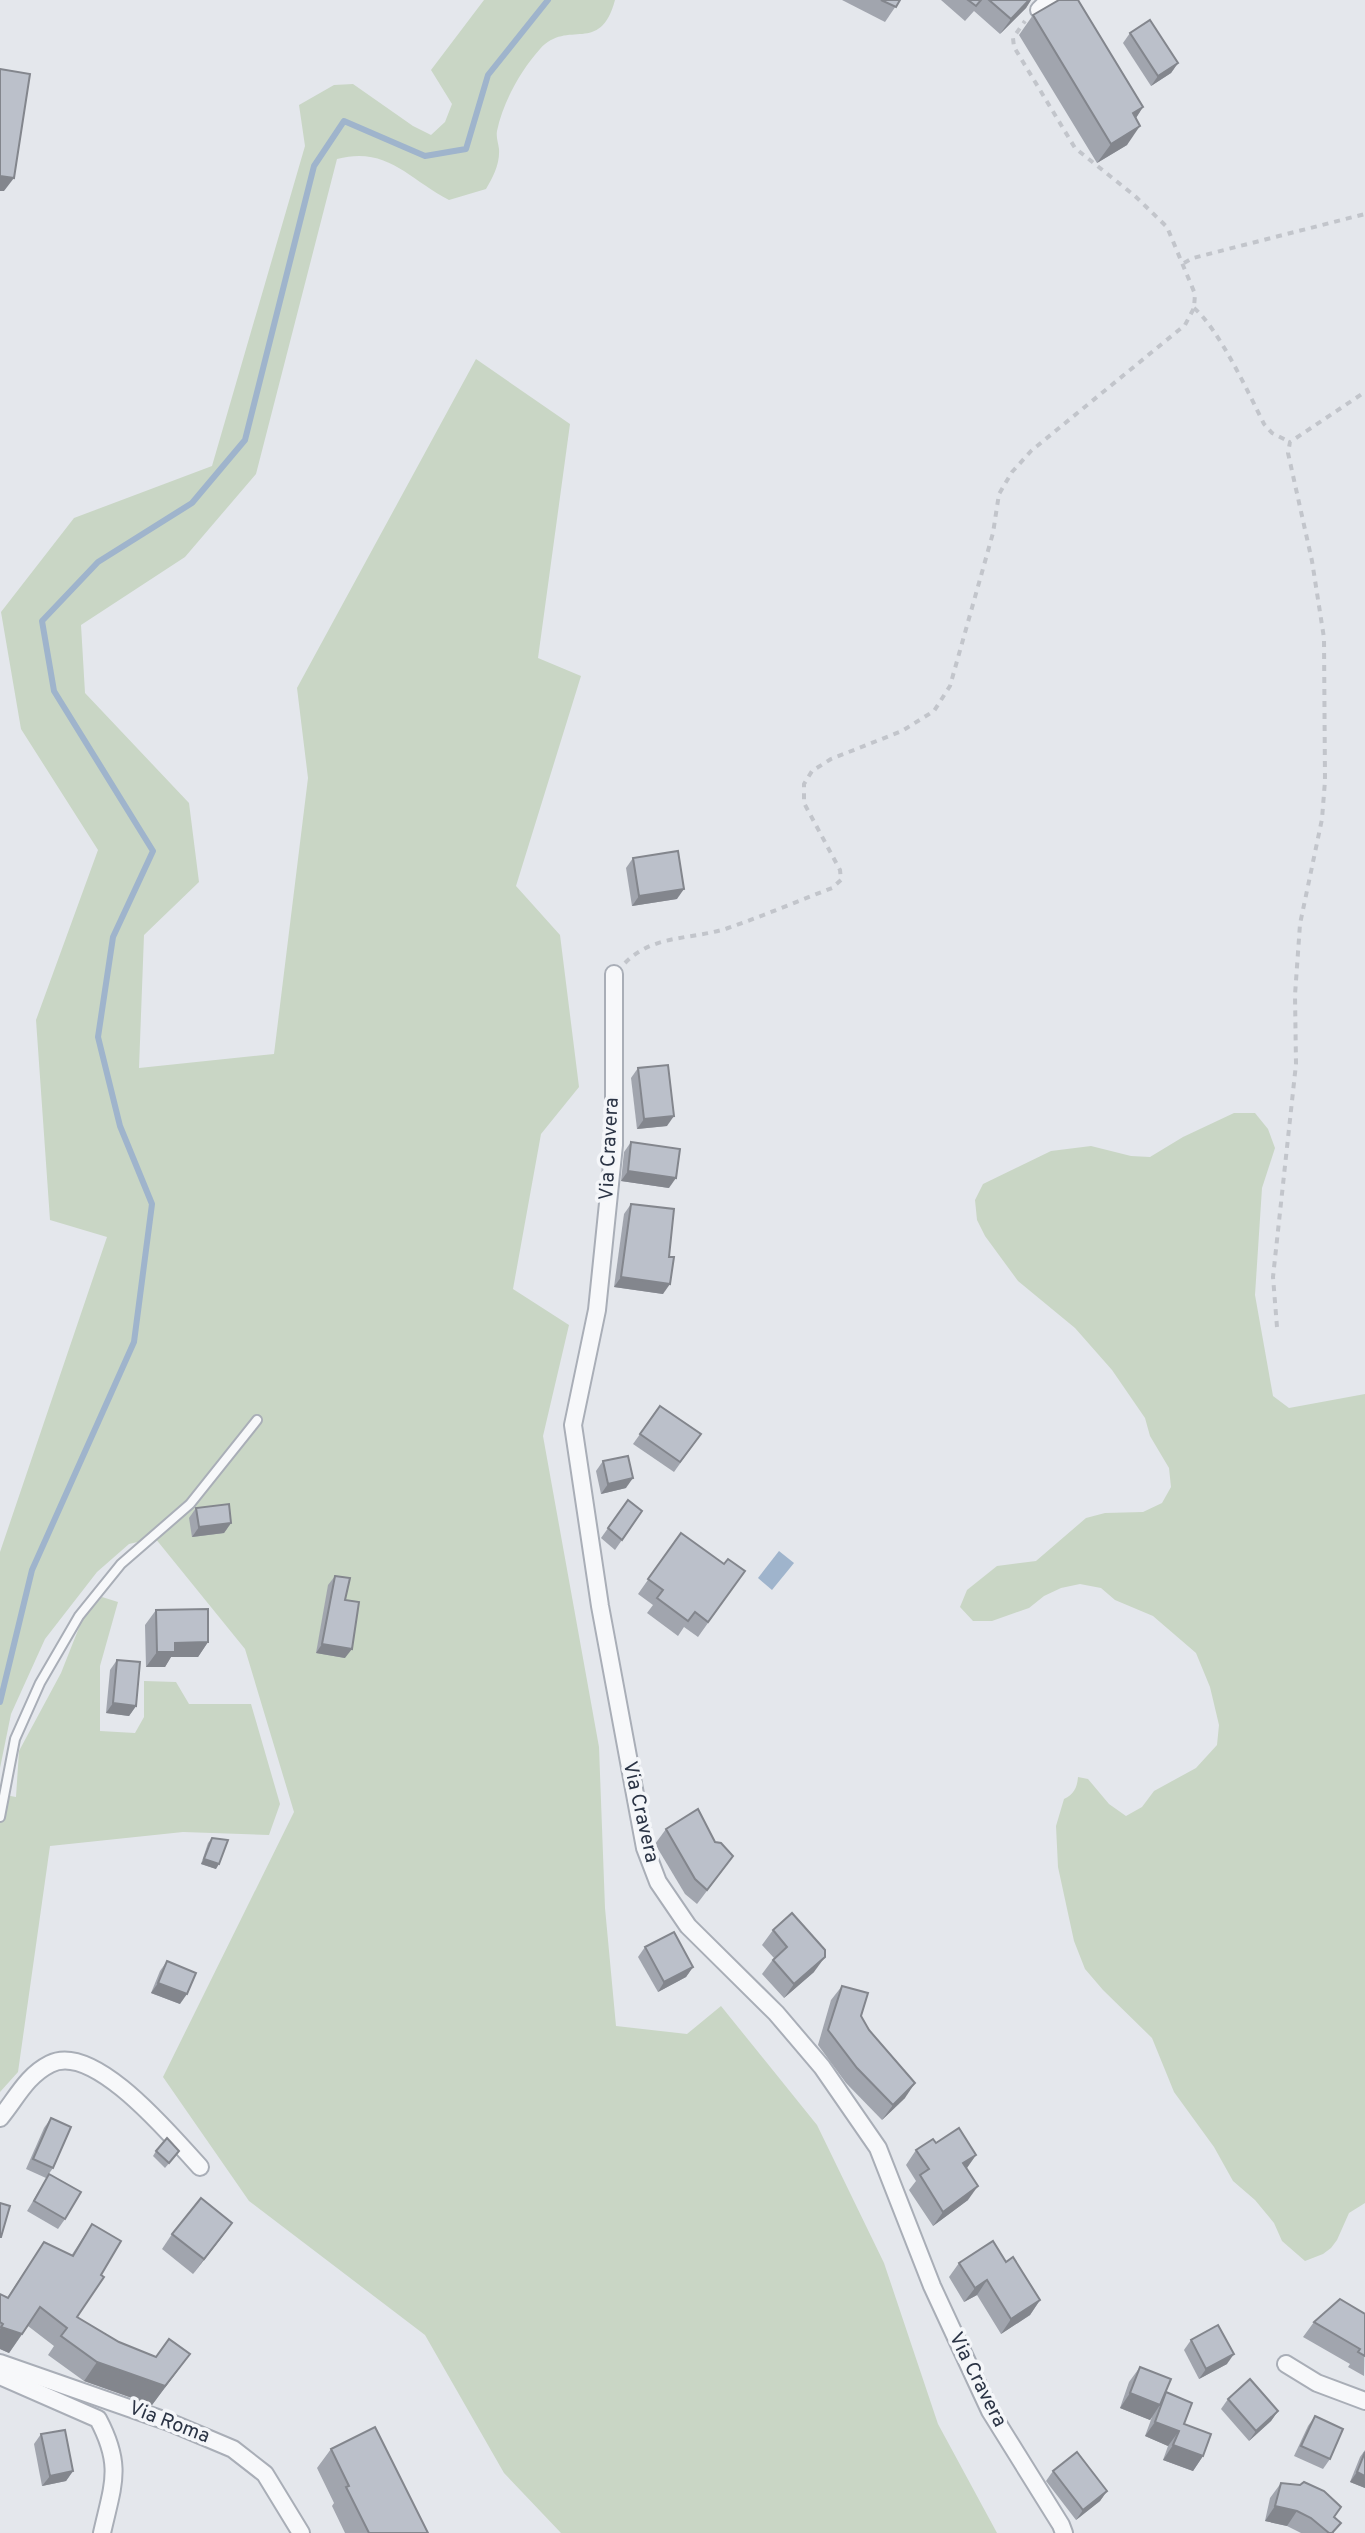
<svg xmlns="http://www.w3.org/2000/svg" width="1365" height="2533" font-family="Overpass,sans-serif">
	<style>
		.green { fill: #c9d6c5 }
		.water { fill: #9fb4cc }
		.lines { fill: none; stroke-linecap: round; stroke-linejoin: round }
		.stream { stroke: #9fb4cc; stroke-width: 6 }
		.lane-casing { stroke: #a9aeb7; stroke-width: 12 }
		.street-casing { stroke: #a9aeb7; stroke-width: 20 }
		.path { stroke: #c2c5cb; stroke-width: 4; stroke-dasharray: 6 6; stroke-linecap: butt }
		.lane { stroke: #f7f8fa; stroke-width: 8 }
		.street { stroke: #f7f8fa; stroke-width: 16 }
		.wall { fill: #a1a5ae }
		.shaded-wall { fill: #83868d }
		.building { fill: #bbc0ca; stroke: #83868d; stroke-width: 2 }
		.labels { text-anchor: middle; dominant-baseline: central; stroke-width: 7; stroke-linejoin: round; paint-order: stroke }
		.street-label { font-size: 20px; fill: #2b3445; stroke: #f4f6f9 }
	</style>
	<rect width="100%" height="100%" fill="#e4e7ec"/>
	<g class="green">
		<path d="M484,0h131c-15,56 -47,18 -75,49 -19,21 -37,53 -43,82 -1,6 1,11 2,18 1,15 -6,28 -13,40l-37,11c-41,-21 -61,-54 -112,-41l-81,315 -71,83 -104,68 4,68 104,110 10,79 -55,53 -5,133 135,-14 34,-276 -11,-90 179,-329 94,65 -32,234 43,18 -65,210 44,49 19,152 -38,47 -28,155 56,36 -26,111 56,311 6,161 11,118 71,8 34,-28 96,119 67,138 54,161 59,109h-436l-57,-60 -79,-138 -176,-134 -86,-124 131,-265 -49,-163 -90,-111 -26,6 -32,28 -52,67 -34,75 -11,54v-216l107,-315 -57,-17 -14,-200 62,-170 -77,-121 -20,-117 73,-94 138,-52 93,-320 -6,-41 35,-20 19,-1 60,42 18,9 14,-13 7,-18 -21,-34z"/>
		<path d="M1234,1113h21l13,16 7,19 -13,40 -7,107 18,101 16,12 76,-14v809l-16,10 -12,27 -6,8 -8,6 -18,7 -23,-20 -8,-18 -19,-23 -22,-19 -19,-34 -40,-55 -22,-54 -49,-48 -18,-21 -11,-28 -16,-74 -2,-41 8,-27c10,-5 13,-11 14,-22l10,2 21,25 17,12 16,-9 12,-16 42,-23 21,-23 2,-20 -9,-38 -14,-34 -43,-37 -38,-16 -14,-12 -21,-4 -19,4 -17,8 -15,12 -37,13h-19l-13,-14 7,-17 30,-24 39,-5 50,-43 19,-5 38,-1 19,-9 9,-16 -2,-19 -19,-32 -5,-18 -33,-48 -37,-42 -57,-47 -33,-45 -8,-16 -2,-20 8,-16 68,-33 40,-5 40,10 19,1 33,-20z"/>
		<polygon points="102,1597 118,1602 100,1666 100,1731 135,1733 144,1717 144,1681 176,1682 189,1704 251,1704 280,1804 269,1835 183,1832 50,1846 18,2072 0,2092 0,1794 16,1797 19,1751 61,1673 82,1620"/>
	</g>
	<polygon class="water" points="779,1551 794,1563 772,1590 758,1578"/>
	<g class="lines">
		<polyline class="stream" points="0,1702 32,1570 134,1342 152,1204 120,1126 98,1037 113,937 153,851 54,691 42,621 98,562 192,503 245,440 314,166 344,121 425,156 466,149 488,75 548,0"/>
		<defs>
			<polyline id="lane" points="0,1817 15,1739 40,1683 79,1616 121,1564 190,1504 257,1420"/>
			<g id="street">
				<polyline points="1039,10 1049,0"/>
				<polyline points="614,974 614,1145 597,1310 573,1425 600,1606 645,1848 658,1882 688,1926 776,2013 822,2067 878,2148 932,2286 990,2411 1061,2525 1064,2533"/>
				<path d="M0,2118c16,-19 26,-42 50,-54 44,-23 123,74 150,103"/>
				<polyline points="0,2363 169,2422 233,2449 265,2474 301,2533"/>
				<polyline points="1286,2364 1317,2383 1365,2401"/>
				<path d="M0,2376l98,43c25,47 15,65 4,114"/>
			</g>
		</defs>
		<use href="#lane" class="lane-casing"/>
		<use href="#street" class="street-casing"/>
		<g class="path">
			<polyline points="1184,263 1193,258 1365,214"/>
			<path d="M1194,308c25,21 55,86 70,116l8,9 18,9"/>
			<path d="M625,963c28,-29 67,-23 103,-35 35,-12 70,-27 104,-40l9,-8 -1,-10 -36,-67v-19l8,-13 19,-12 71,-28 32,-20 16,-25 43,-153 6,-39 13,-22 19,-21 154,-126 9,-17 1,-14 -28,-67 -32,-31 -60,-48 -61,-101 -1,-9 12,-17"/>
			<polyline points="1277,1327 1273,1277 1296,1064 1295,995 1300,924 1322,819 1325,781 1324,638 1312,561 1288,453 1290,442 1365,392"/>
		</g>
		<use href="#lane" class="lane"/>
		<use href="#street" class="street"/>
	</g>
	<g class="wall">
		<polygon points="842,0 900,0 885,22"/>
		<polygon points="941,0 1031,0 1026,8 1000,34 974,11 965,21"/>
		<polygon points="1033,15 1143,107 1136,118 1127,145 1097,163 1019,35"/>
		<polygon points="1130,33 1178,63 1171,73 1151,86 1123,43"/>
		<polygon points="633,858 677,899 632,906 626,868"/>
		<polygon points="638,1068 667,1126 637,1129 631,1078"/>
		<polygon points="631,1142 669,1188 621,1181 624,1152"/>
		<polygon points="631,1204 669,1257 663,1294 614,1287 624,1214"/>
		<polygon points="660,1406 701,1434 674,1472 633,1444"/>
		<polygon points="603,1461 626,1488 601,1494 596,1471"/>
		<polygon points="628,1500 642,1511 615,1550 601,1538"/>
		<polygon points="196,1508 231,1523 224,1533 192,1537 189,1518"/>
		<polygon points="681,1533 724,1564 745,1571 698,1637 684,1627 678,1636 647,1613 653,1605 638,1594"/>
		<polygon points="335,1576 345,1600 345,1658 316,1653 328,1585"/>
		<polygon points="156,1610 208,1642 198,1657 171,1657 165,1667 146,1667 145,1625"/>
		<polygon points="117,1660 136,1706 129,1716 106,1713 110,1670"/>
		<polygon points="666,1829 722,1871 697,1904 685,1894 655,1844"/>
		<polygon points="212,1838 216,1869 201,1864 208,1843"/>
		<polygon points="773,1930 814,1972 784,1998 762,1974 774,1958 762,1945"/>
		<polygon points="645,1947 693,1967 686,1977 658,1992 638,1957"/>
		<polygon points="167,1961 180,2004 151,1993 160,1971"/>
		<polygon points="842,1986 861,2016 905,2098 882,2120 846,2083 818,2045 831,2000"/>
		<polygon points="51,2118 53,2168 46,2178 26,2169 44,2128"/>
		<polygon points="936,2143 976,2155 967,2168 968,2200 933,2226 909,2190 916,2181 906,2165 916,2150"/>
		<polygon points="156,2151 179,2151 165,2168 153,2156"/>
		<polygon points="49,2174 65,2219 58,2229 27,2211"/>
		<polygon points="92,2224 77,2317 119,2342 156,2357 190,2354 152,2405 84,2381 48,2355 54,2346 28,2326 9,2353 0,2349 0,2294 7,2298 44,2242 71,2256"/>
		<polygon points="172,2234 222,2237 193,2274 162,2249"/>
		<polygon points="1006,2262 1040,2300 1030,2315 1001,2334 977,2295 964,2302 949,2277 959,2263"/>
		<polygon points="1365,2314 1364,2376 1348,2367 1350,2364 1303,2337 1314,2322"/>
		<polygon points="1191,2340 1227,2364 1199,2379 1184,2350"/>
		<polygon points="1140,2367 1164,2394 1184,2424 1203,2456 1193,2471 1163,2460 1168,2446 1145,2436 1152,2417 1150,2420 1120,2408 1129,2382"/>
		<polygon points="1228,2399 1278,2411 1271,2421 1249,2441 1221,2409"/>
		<polygon points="1315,2416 1330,2459 1323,2469 1294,2456 1308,2426"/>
		<polygon points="41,2434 73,2471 66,2481 42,2486 34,2444"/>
		<polygon points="331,2449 428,2533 345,2533 332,2506 334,2503 317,2468"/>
		<polygon points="1365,2450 1365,2488 1350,2482 1360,2457"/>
		<polygon points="1053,2471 1107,2491 1100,2501 1076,2520 1046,2481"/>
		<polygon points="1281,2483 1341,2507 1334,2517 1334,2533 1301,2533 1287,2526 1265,2521 1270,2498"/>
	</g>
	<g class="shaded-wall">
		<polygon points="1029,0 1031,0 1026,8 1000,34 1011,19"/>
		<polygon points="1178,63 1171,73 1151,86 1158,76"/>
		<polygon points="1143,107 1130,127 1133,113"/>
		<polygon points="1140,126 1127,145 1097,163 1111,144"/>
		<polygon points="0,176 14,178 4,191 0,191"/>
		<polygon points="684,889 677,899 632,906 639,896"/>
		<polygon points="674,1116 667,1126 637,1129 644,1119"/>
		<polygon points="628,1171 676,1178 669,1188 621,1181"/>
		<polygon points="621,1277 670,1284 663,1294 614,1287"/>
		<polygon points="633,1478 626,1488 601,1494 608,1484"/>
		<polygon points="231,1523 224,1533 192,1537 199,1527"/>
		<polygon points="208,1642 198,1657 171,1657 165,1667 146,1667 157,1652 175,1643"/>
		<polygon points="322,1644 352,1649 345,1658 316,1653"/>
		<polygon points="113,1703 136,1706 129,1716 106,1713"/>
		<polygon points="204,1859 219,1864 216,1869 201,1864"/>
		<polygon points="825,1957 814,1972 784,1998 794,1984"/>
		<polygon points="693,1967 686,1977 658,1992 664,1982"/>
		<polygon points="158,1983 187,1994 180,2004 151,1993"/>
		<polygon points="915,2083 905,2098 882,2120 893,2105"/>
		<polygon points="976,2155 966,2169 963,2163"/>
		<polygon points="978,2186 968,2200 933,2226 943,2212"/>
		<polygon points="232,2223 222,2237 193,2274 204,2259"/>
		<polygon points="987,2280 977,2295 964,2302 975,2288"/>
		<polygon points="1040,2300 1030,2315 1001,2334 1011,2319"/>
		<polygon points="1,2327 22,2334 9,2353 0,2349 0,2329"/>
		<polygon points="190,2354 152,2405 84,2381 97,2362"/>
		<polygon points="1234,2354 1227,2364 1199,2379 1206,2369"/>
		<polygon points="1130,2393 1160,2405 1150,2420 1120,2408"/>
		<polygon points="1278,2411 1271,2421 1249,2441 1256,2431"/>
		<polygon points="1155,2422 1179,2431 1168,2446 1145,2436"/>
		<polygon points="1173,2445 1203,2456 1193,2471 1163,2460"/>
		<polygon points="73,2471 66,2481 42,2486 50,2476"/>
		<polygon points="1357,2472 1365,2476 1365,2488 1350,2482"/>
		<polygon points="1107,2491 1100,2501 1076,2520 1083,2510"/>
		<polygon points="1275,2506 1297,2511 1287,2526 1265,2521"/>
	</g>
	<g class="building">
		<polygon points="881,0 900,0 896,7"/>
		<polygon points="968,0 981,0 976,6"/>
		<polygon points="989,0 1029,0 1011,19"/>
		<polygon points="1059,0 1078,0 1143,107 1133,113 1140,126 1111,144 1033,15"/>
		<polygon points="1150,20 1178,63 1158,76 1130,33"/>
		<polygon points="0,69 30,74 14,178 0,176"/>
		<polygon points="678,851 684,889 639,896 633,858"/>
		<polygon points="668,1065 674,1116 644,1119 638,1068"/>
		<polygon points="631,1142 680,1149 676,1178 628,1171"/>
		<polygon points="631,1204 674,1209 669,1257 674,1257 670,1284 621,1277"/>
		<polygon points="660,1406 701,1434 680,1462 640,1434"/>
		<polygon points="628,1456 633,1478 608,1484 603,1461"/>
		<polygon points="628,1500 642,1511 622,1540 608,1528"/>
		<polygon points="229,1504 231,1523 199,1527 196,1508"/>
		<polygon points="681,1533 724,1564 728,1559 745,1571 708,1622 695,1612 688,1621 657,1598 663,1590 648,1579"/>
		<polygon points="335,1576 350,1578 345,1600 359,1602 352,1649 322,1644"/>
		<polygon points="208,1609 208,1642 175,1643 175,1652 157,1652 156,1610"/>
		<polygon points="117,1660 140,1662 136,1706 113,1703"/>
		<polygon points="698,1809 715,1842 721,1843 733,1856 707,1890 695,1879 666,1829"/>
		<polygon points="212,1838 228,1840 219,1864 204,1859"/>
		<polygon points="792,1913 825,1950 825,1957 794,1984 773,1960 787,1947 773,1930"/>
		<polygon points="674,1932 693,1967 664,1982 645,1947"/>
		<polygon points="167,1961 196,1973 187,1994 158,1983"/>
		<polygon points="842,1986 868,1993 861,2016 869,2030 915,2083 893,2105 857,2068 828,2030"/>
		<polygon points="51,2118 71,2127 53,2168 33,2159"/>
		<polygon points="959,2128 976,2155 963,2163 978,2186 943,2212 920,2175 929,2169 916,2150 933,2139 936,2143"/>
		<polygon points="167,2138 179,2151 169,2163 156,2151"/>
		<polygon points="49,2174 81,2192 65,2219 34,2201"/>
		<polygon points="201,2198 232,2223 204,2259 172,2234"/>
		<polygon points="0,2203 10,2206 1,2237 0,2237"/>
		<polygon points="92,2224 121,2241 101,2275 104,2277 77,2317 119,2342 156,2357 169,2339 190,2354 165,2386 97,2362 61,2336 67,2328 40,2307 22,2334 1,2327 3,2324 0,2322 0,2294 8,2298 44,2242 73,2256"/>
		<polygon points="993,2241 1006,2262 1013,2257 1040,2300 1011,2319 987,2280 975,2288 959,2263"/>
		<polygon points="1340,2299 1365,2314 1365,2356 1358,2352 1360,2349 1314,2322"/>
		<polygon points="1218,2325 1234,2354 1206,2369 1191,2340"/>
		<polygon points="1140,2367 1171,2379 1160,2405 1130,2393"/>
		<polygon points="1250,2379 1278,2411 1256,2431 1228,2399"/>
		<polygon points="1166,2392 1192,2403 1184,2424 1211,2434 1203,2456 1173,2445 1179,2431 1155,2422"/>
		<polygon points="1315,2416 1343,2429 1330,2459 1301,2446"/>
		<polygon points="375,2427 428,2533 369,2533 346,2487 349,2486 331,2449"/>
		<polygon points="65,2430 73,2471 50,2476 41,2434"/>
		<polygon points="1077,2452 1107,2491 1083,2510 1053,2471"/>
		<polygon points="1365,2452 1365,2476 1357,2472"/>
		<polygon points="1304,2482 1324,2491 1341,2507 1334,2517 1341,2523 1332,2533 1329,2533 1311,2518 1297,2511 1275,2506 1281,2483 1300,2485"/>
	</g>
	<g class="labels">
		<g class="street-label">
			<text transform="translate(610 1149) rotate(-87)">Via Cravera</text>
			<text transform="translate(640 1812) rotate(77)">Via Cravera</text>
			<text transform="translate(977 2380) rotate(63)">Via Cravera</text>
			<text transform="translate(169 2423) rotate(21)">Via Roma</text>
		</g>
	</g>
</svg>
